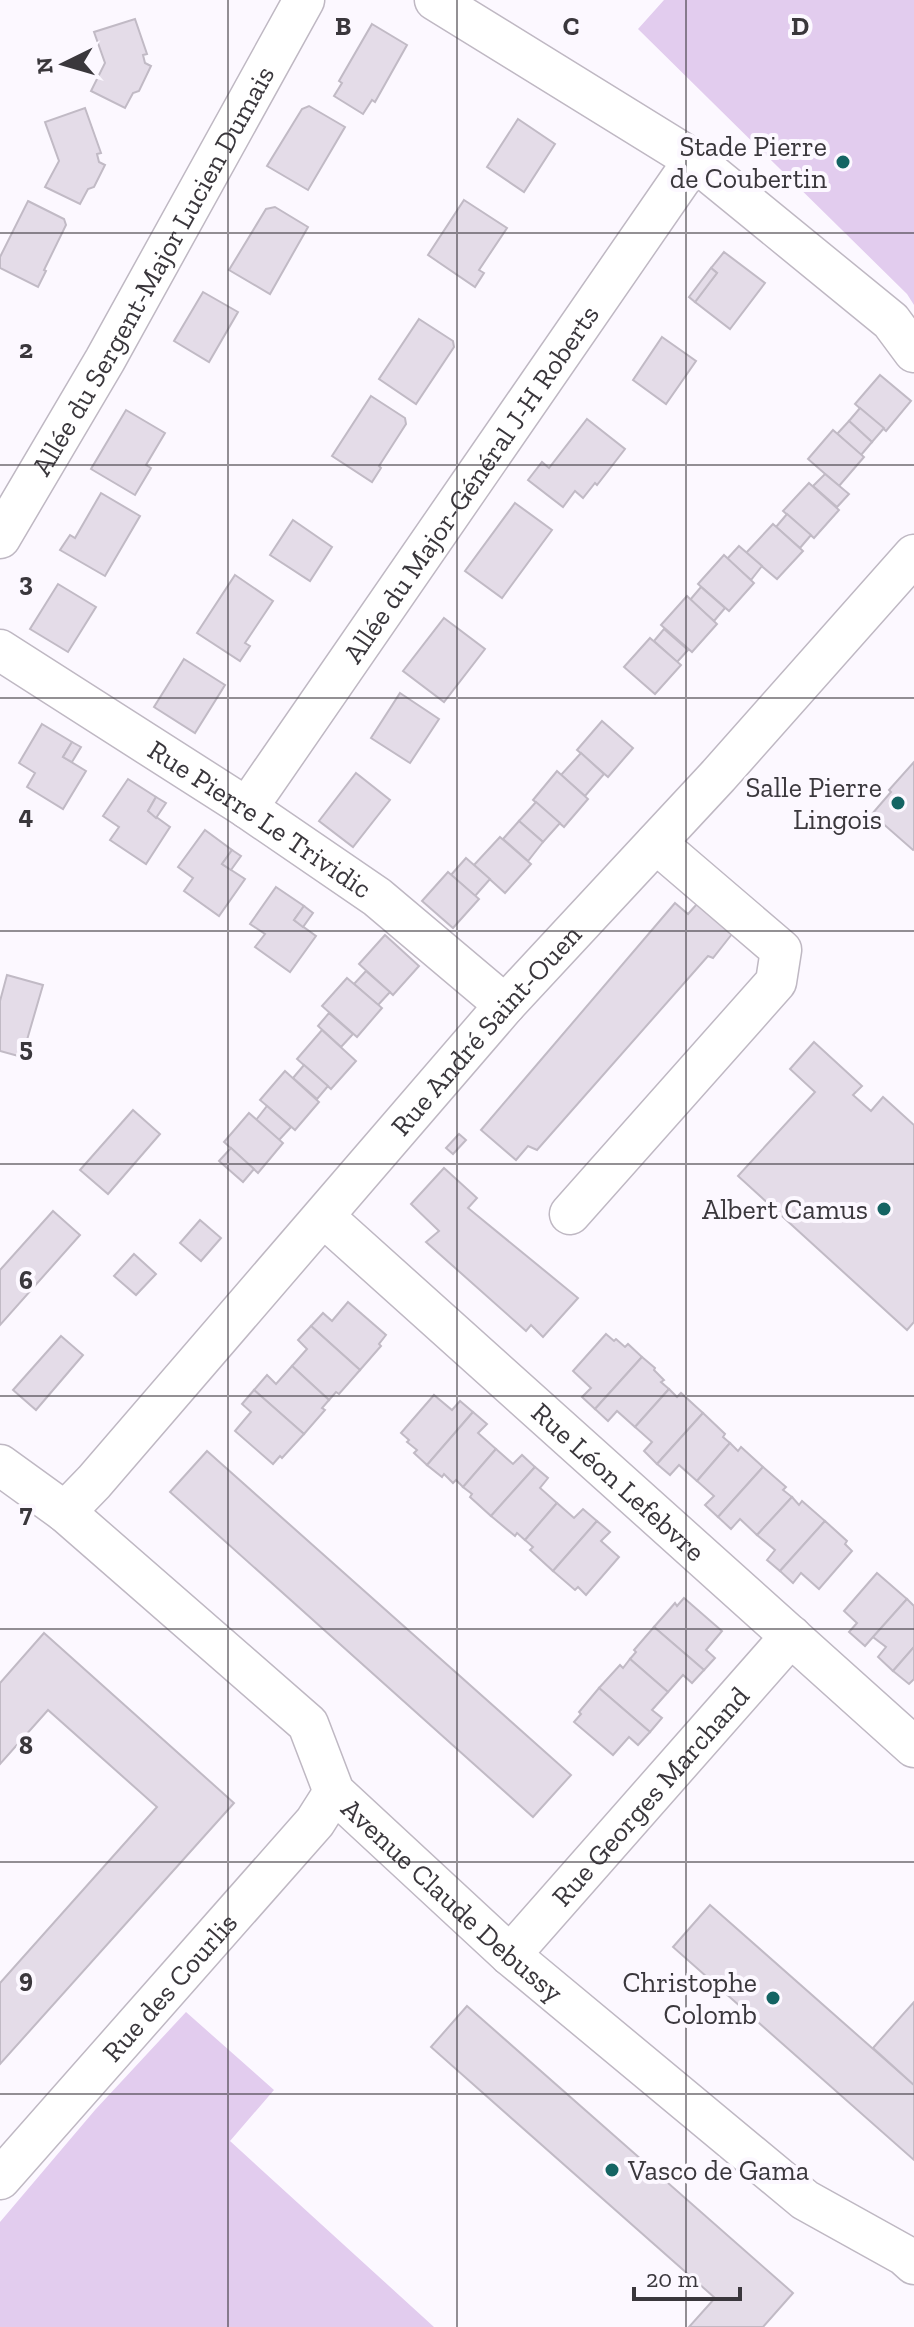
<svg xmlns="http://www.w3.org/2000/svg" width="914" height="2327" font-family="'Zilla Slab',serif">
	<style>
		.green { fill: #e2ccee }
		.building { fill: #e4dce8; stroke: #c1bac5; stroke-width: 2 }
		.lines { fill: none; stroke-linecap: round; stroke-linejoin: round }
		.minor-casing { stroke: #bfb8c3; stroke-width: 43 }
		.minor { stroke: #fff; stroke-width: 40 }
		.grid { fill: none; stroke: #3a373c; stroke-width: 2; stroke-opacity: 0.55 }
		.poi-dot { fill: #146463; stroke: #fcf8ff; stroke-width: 3 }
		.labels { text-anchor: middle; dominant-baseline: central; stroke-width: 8; stroke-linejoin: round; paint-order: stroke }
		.poi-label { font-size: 28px; fill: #3a373c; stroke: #fcf8ff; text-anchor: end }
		.street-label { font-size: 28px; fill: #3a373c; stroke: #fcf8ff }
		.grid-label { font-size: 26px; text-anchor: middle; font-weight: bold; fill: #3a373c; stroke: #fcf8ff; stroke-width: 8; stroke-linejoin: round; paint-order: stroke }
	</style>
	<rect width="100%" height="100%" fill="#fcf8ff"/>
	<g class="green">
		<polygon points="664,0 914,0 914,305 907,294 638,29"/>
		<polygon points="186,2012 274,2090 230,2141 434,2327 0,2327 0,2222 95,2110"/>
	</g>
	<g class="building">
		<polygon points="135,19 147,54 143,55 145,63 151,66 139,91 133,93 125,108 91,91 105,63 94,32"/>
		<polygon points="372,24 407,45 375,102 372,100 363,114 334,96 342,83 339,81"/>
		<polygon points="309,106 345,127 308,190 267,166 302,109"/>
		<polygon points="85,108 101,153 97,154 99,162 105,165 94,187 88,189 80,204 45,187 59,161 45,122"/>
		<polygon points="518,119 555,144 524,192 487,167"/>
		<polygon points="464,200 507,228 479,270 484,273 475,287 428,255"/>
		<polygon points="28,201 64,219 66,225 44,270 46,271 38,287 0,268 0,257"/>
		<polygon points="275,207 308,227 270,294 229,270 266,209"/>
		<polygon points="724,252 765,283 730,329 695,302 717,273 711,268"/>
		<polygon points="711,268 717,273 695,302 689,297"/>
		<polygon points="203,292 238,312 209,362 174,341"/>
		<polygon points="419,319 453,341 454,347 416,404 379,379"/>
		<polygon points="662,337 696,361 666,404 633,380"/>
		<polygon points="880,375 911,401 886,431 855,404"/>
		<polygon points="371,396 405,418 406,424 379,466 381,468 372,482 332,456"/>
		<polygon points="860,408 884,428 872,442 849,421"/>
		<polygon points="126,410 165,433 146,465 151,468 135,495 91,469"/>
		<polygon points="587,419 625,449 597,485 595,483 583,498 575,491 563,507 528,480 542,462 549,468"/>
		<polygon points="849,421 872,442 861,455 837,434"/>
		<polygon points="833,430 864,457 839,486 808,459"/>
		<polygon points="825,474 849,494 837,507 813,486"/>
		<polygon points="809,483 839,510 814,538 783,511"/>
		<polygon points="101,493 140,516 105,576 60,550 70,535 75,538"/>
		<polygon points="515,503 552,530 502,598 465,571"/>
		<polygon points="787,514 811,535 800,548 776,527"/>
		<polygon points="293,520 332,547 310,581 270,555"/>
		<polygon points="773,524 803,551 777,579 746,553"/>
		<polygon points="739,546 762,566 751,580 727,559"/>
		<polygon points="724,555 754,583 729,611 698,584"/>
		<polygon points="235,575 273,601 245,643 250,646 240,661 197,633"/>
		<polygon points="58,584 96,607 68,652 30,629"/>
		<polygon points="701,587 725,608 714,621 690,600"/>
		<polygon points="687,596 717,624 692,652 661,625"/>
		<polygon points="444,618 485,649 444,702 403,671"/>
		<polygon points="664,629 688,650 677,662 654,641"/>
		<polygon points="650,638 681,665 655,694 624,667"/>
		<polygon points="184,659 225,685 195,733 154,707"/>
		<polygon points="400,693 439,719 410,763 371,738"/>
		<polygon points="602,721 633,748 608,777 577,750"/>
		<polygon points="42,724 72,742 63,757 86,771 63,809 27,787 35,773 19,763"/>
		<polygon points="72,742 81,747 72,762 63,757"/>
		<polygon points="581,753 604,774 585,796 561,775"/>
		<polygon points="914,762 914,849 913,850 872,814 891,792 889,790"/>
		<polygon points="557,771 588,799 564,827 533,800"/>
		<polygon points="356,773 390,800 353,847 319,821"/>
		<polygon points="128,779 156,797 148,811 170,827 146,864 110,840 119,827 103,816"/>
		<polygon points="156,797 166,803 156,818 148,811"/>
		<polygon points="536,802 560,823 543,842 519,821"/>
		<polygon points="519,821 543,842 528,861 503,839"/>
		<polygon points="205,830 232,850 222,864 245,879 219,916 184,891 193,878 178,867"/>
		<polygon points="500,837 531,864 505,893 474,865"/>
		<polygon points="232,850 241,856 231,870 222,864"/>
		<polygon points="466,858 490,879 475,896 451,875"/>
		<polygon points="448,872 479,899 453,928 422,901"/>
		<polygon points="276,887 304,906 294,920 316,936 290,972 255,947 265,934 250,924"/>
		<polygon points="675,903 688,914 697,904 732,934 713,958 708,956 537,1150 528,1146 516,1160 481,1130"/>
		<polygon points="304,906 313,913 303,927 294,920"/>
		<polygon points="385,935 419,966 393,995 359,964"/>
		<polygon points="366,971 390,992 378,1005 354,984"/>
		<polygon points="7,975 43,985 22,1057 0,1051 0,1001"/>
		<polygon points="347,978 382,1008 357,1037 322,1006"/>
		<polygon points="329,1013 353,1034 341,1047 318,1026"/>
		<polygon points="322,1030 356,1061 331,1089 297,1059"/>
		<polygon points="814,1042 862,1086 853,1095 871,1111 883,1097 914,1125 914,1322 907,1330 738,1176 815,1092 790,1069"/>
		<polygon points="304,1065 328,1086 317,1099 293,1078"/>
		<polygon points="285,1071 319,1102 295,1130 260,1100"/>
		<polygon points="267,1106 291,1127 279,1140 256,1120"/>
		<polygon points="133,1110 160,1134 108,1194 80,1170"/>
		<polygon points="249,1113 283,1143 258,1173 224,1142"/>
		<polygon points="459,1134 466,1140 453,1154 446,1148"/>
		<polygon points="231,1148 254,1169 243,1182 219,1161"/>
		<polygon points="444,1168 477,1198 468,1208 578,1298 543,1337 531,1325 526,1331 426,1242 439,1231 411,1204"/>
		<polygon points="53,1211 80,1235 0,1325 0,1270"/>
		<polygon points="200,1220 221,1238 201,1261 180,1243"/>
		<polygon points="134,1254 156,1274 136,1295 114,1276"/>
		<polygon points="348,1302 386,1335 379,1344 381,1346 360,1370 311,1326 323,1313 332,1321"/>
		<polygon points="311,1326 360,1370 339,1394 336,1392 329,1400 292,1366 307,1349 298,1340"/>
		<polygon points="606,1334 614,1341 616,1339 625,1347 628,1344 642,1357 595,1409 582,1397 591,1388 573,1371"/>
		<polygon points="61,1336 83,1355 36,1410 13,1390"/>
		<polygon points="642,1357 655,1368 654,1370 664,1380 661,1382 669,1389 635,1427 617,1411 608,1421 595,1409"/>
		<polygon points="292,1366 329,1400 322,1408 325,1410 304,1434 254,1390 267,1375 276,1384"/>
		<polygon points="669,1389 677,1397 681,1393 703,1413 657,1464 644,1451 652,1442 635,1427"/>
		<polygon points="254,1390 304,1434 282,1458 280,1456 273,1464 235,1431 251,1412 242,1404"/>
		<polygon points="434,1395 452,1410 460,1401 473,1412 427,1465 414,1453 417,1450 407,1442 409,1440 401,1433"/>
		<polygon points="473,1412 487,1424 478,1433 496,1449 463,1487 456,1480 453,1483 444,1474 442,1477 427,1465"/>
		<polygon points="703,1413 725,1434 723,1437 730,1443 697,1481 679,1465 670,1475 657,1464"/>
		<polygon points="730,1443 738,1451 741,1447 763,1467 718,1517 705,1505 714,1496 697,1481"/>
		<polygon points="496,1449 513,1464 522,1455 535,1467 491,1516 470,1497 472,1494 463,1487"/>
		<polygon points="207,1451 571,1775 533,1817 170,1492"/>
		<polygon points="535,1467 548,1478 540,1488 557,1503 525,1540 517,1533 515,1536 491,1516"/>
		<polygon points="763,1467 786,1487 783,1490 792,1497 757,1535 740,1519 731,1529 718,1517"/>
		<polygon points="792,1497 799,1505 802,1501 825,1521 780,1571 767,1560 775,1550 757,1535"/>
		<polygon points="557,1503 574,1518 583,1509 597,1521 553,1571 530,1550 533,1547 525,1540"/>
		<polygon points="597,1521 610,1532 601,1541 619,1557 586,1595 578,1587 575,1590 553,1571"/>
		<polygon points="825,1521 847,1541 845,1544 852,1551 819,1589 801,1573 793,1583 780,1571"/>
		<polygon points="877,1573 907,1599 865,1646 849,1632 857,1623 844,1611"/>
		<polygon points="684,1598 722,1631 706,1650 715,1658 704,1670 654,1627 675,1603 677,1606"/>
		<polygon points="907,1599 914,1606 914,1647 893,1671 878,1657 886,1647 873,1637"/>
		<polygon points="654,1627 704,1670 692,1683 683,1675 668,1692 630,1659 636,1652 634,1650"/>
		<polygon points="44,1633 234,1803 0,2064 0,1983 157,1807 48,1710 0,1764 0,1683"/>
		<polygon points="914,1647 914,1679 909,1684 893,1671"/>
		<polygon points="630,1659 668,1692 652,1710 662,1718 650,1732 599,1688 620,1665 623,1668"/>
		<polygon points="599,1688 650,1732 638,1745 629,1737 613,1755 574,1722 581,1714 579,1712"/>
		<polygon points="710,1905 914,2085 914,2160 673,1947"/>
		<polygon points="914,2002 914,2085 873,2048"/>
		<polygon points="467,2006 793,2293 763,2327 689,2327 715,2298 431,2047"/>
	</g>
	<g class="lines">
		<defs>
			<g id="minor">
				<polyline points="435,0 694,160 891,321 914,352"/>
				<path id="s1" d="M0,538l105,-178 199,-360"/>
				<path id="s2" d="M0,650l247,158 130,89 128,108"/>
				<path id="s3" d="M247,808l447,-648"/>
				<polyline points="570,1214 776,982 781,950 656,843"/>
				<path id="s4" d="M324,1217l590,530"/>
				<path id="s5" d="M0,1465l65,47 243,212 26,68 176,163 295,245 99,55 10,9"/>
				<path id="s6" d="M65,1512l29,-30 411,-477 213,-229 196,-221"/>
				<path id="s7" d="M510,1955l281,-319"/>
				<path id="s8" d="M0,2179l315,-357 19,-30"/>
			</g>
		</defs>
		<use href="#minor" class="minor-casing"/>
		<use href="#minor" class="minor"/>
	</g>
	<path class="grid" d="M228,0v2327M457,0v2327M686,0v2327M0,233h914M0,465h914M0,698h914M0,931h914M0,1164h914M0,1396h914M0,1629h914M0,1862h914M0,2094h914"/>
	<g class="poi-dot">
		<circle cx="843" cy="162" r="8"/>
		<circle cx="898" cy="803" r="8"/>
		<circle cx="884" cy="1209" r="8"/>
		<circle cx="773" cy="1998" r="8"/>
		<circle cx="612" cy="2170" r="8"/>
	</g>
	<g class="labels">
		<g class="poi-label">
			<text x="827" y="146">Stade Pierre<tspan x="827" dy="32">de Coubertin</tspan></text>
			<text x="882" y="787">Salle Pierre<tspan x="882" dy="32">Lingois</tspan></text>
			<text x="868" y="1209">Albert Camus</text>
			<text x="757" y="1982">Christophe<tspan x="757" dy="32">Colomb</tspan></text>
			<text x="628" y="2170" text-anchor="start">Vasco de Gama</text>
		</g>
		<g class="street-label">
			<text stroke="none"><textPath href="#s1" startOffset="308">Allée du Sergent-Major Lucien Dumais</textPath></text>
			<text stroke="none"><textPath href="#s3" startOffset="394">Allée du Major-Général J-H Roberts</textPath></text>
			<text stroke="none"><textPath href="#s2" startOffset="310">Rue Pierre Le Trividic</textPath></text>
			<text stroke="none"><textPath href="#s6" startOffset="640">Rue André Saint-Ouen</textPath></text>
			<text stroke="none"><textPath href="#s4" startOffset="396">Rue Léon Lefebvre</textPath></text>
			<text stroke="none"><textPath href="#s7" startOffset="212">Rue Georges Marchand</textPath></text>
			<text stroke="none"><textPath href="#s5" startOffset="636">Avenue Claude Debussy</textPath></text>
			<text stroke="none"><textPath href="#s8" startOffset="256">Rue des Courlis</textPath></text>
		</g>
	</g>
	<g class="grid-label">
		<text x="343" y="35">B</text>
		<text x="571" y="35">C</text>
		<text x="800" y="35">D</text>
		<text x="26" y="358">2</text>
		<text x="26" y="591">3</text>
		<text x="26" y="824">4</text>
		<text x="26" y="1056">5</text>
		<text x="26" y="1289">6</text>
		<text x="26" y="1522">7</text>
		<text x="26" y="1754">8</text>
		<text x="26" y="1987">9</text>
	</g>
	<g transform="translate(64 64) rotate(265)" stroke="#fcf8ff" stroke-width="6" paint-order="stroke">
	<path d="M0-6L14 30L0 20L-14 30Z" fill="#3a373c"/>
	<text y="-12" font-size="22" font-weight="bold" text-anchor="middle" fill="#3a373c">N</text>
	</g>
	<path d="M634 2287v12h106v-12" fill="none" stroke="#3a373c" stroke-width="4"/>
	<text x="646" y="2287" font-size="24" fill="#3a373c" stroke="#fcf8ff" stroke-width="6" paint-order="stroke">20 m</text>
</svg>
